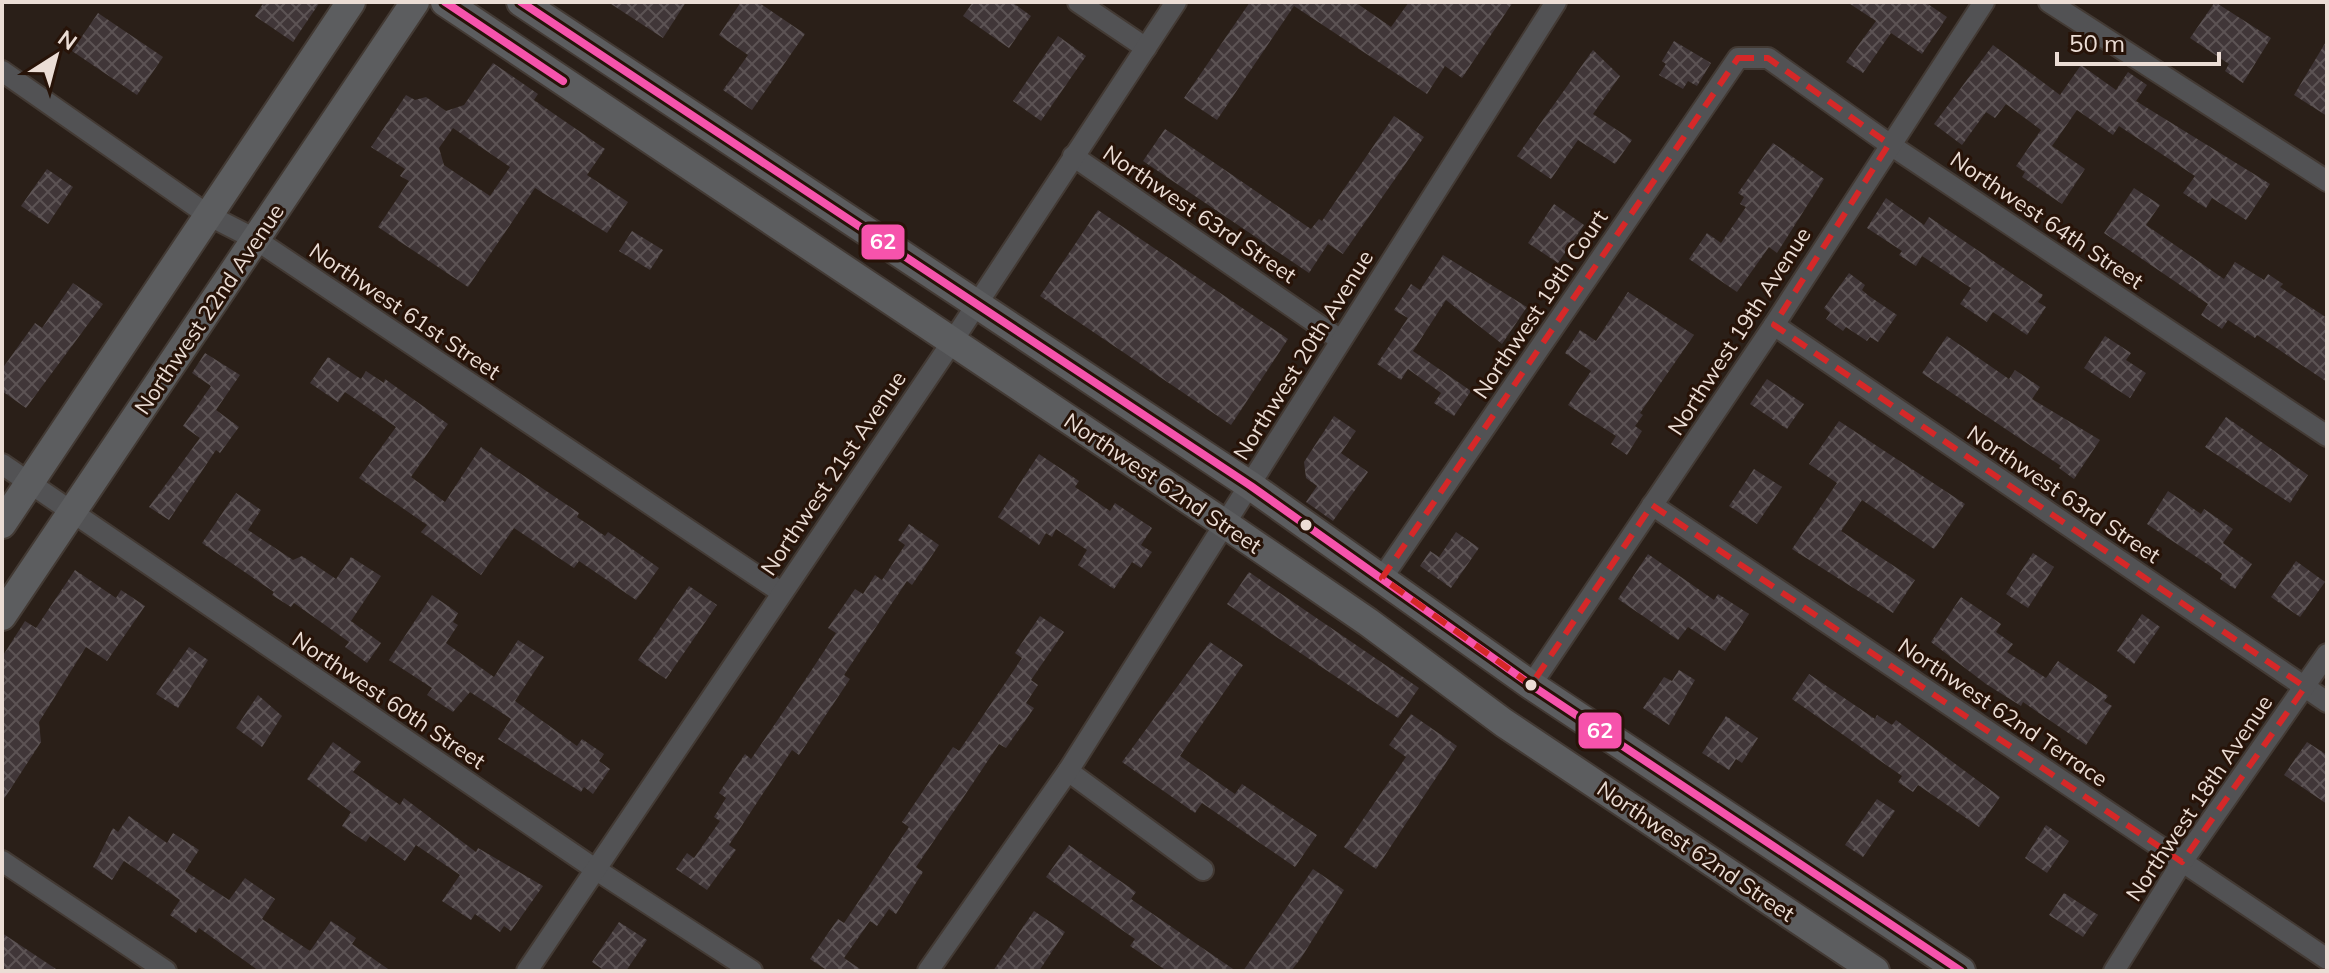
<svg xmlns="http://www.w3.org/2000/svg" width="2329" height="973" font-family="Mulish,sans-serif">
	<style>
		.building { fill: url(#building-cross-hatch); fill-rule: evenodd }
		.lines { fill: none; stroke-linecap: round; stroke-linejoin: round }
		.minor-casing { stroke: #433a34; stroke-width: 24 }
		.secondary-casing { stroke: #433a34; stroke-width: 32 }
		.minor { stroke: #525254; stroke-width: 20 }
		.secondary { stroke: #5c5d5f; stroke-width: 28 }
		.bus-1-casing { stroke: #271308; stroke-width: 14 }
		.bus-1 { stroke: #f653ac; stroke-width: 8 }
		.marked { fill: none; stroke: #d62828; stroke-width: 6; stroke-dasharray: 16 10; stroke-linejoin: round }
		.bus-dot { fill: #ebddd5; stroke: #271308; stroke-width: 3 }
		.labels { text-anchor: middle; dominant-baseline: central; stroke-width: 6; stroke-linejoin: round; paint-order: stroke }
		.street-label { font-size: 22px; fill: #ebddd5; stroke: #271308 }
		.line-badge { stroke: #271308; stroke-width: 3 }
		.badge-label { font-size: 22px; text-anchor: middle; font-weight: bold; fill: #fff }
	</style>
	<defs>
		<pattern id="building-cross-hatch" width="8" height="8" patternUnits="userSpaceOnUse" patternTransform="scale(2)"><rect width="8" height="8" fill="#403638"/><path d="M0 0l8 8M0 8l8-8" fill="none" stroke="#5c5354"/></pattern>
	</defs>
	<rect width="100%" height="100%" fill="#2a1f18"/>
	<g class="building">
		<polygon points="264,2 320,2 293,42 255,16"/>
		<polygon points="608,2 686,2 663,38"/>
		<polygon points="741,2 758,2 805,34 752,110 723,90 748,55 719,35"/>
		<polygon points="973,2 1012,2 1031,16 1009,48 963,16"/>
		<polygon points="1250,2 1355,2 1391,27 1409,2 1513,2 1462,78 1445,66 1427,94 1294,6 1217,120 1184,98"/>
		<polygon points="1847,2 1925,2 1947,17 1922,54 1891,33 1863,73 1846,62 1876,21"/>
		<polygon points="2215,2 2271,38 2243,83 2225,71 2229,64 2190,38"/>
		<polygon points="98,13 163,57 137,95 72,51"/>
		<polygon points="1058,36 1086,56 1041,121 1013,101"/>
		<polygon points="2327,40 2327,116 2294,95"/>
		<polygon points="1674,41 1711,63 1697,86 1688,81 1683,89 1659,75 1666,64 1662,61"/>
		<polygon points="1993,45 2060,95 2081,65 2116,90 2128,72 2147,85 2136,101 2270,184 2246,220 2212,198 2206,208 2183,193 2195,176 2119,126 2113,135 2077,110 2052,146 2085,169 2062,204 2022,177 2025,172 2016,166 2041,130 2006,104 1995,118 1986,112 1962,145 1934,124"/>
		<polygon points="1593,50 1620,76 1593,114 1632,140 1615,164 1578,140 1551,179 1517,156"/>
		<path d="M493,63l45,31 -4,6 71,49 -18,26 41,27 -21,31 -72,-45 -67,99 -90,-60 31,-46 -9,-5 5,-7 -34,-22 35,-52 9,5 11,-3 20,14 18,-6zM453,128l57,39 -20,29 -46,-31 -5,-17z"/>
		<polygon points="1394,116 1424,137 1343,254 1328,244 1309,273 1143,161 1165,129 1311,229 1319,219 1322,221"/>
		<polygon points="1773,143 1824,179 1777,253 1769,247 1737,292 1689,259 1707,233 1721,243 1746,207 1740,204 1744,197 1738,193"/>
		<polygon points="47,169 73,187 48,224 21,206"/>
		<polygon points="2134,188 2160,205 2146,225 2224,279 2235,262 2264,280 2268,274 2283,284 2280,287 2327,318 2327,382 2257,335 2255,338 2228,320 2222,329 2201,315 2208,304 2104,233"/>
		<polygon points="1886,198 1924,225 1929,217 2043,295 2038,302 2046,307 2027,335 1993,312 1987,322 1960,304 1971,288 1922,256 1916,266 1899,255 1902,251 1867,228"/>
		<polygon points="1554,204 1584,225 1558,263 1528,243"/>
		<polygon points="1098,210 1288,339 1231,425 1040,296"/>
		<polygon points="632,231 663,250 650,270 619,251"/>
		<polygon points="1443,255 1527,307 1502,344 1446,300 1413,351 1471,391 1454,416 1434,403 1441,393 1408,369 1401,380 1377,364 1408,318 1394,310 1411,284 1420,290"/>
		<polygon points="1849,273 1865,285 1862,290 1869,296 1897,315 1878,342 1870,337 1867,341 1846,327 1843,331 1826,319 1830,313 1824,308"/>
		<polygon points="73,283 103,304 26,408 2,391 2,369 35,323 42,328"/>
		<polygon points="1628,292 1694,335 1640,413 1643,415 1635,426 1642,431 1627,455 1611,444 1616,436 1568,405 1591,371 1565,353 1580,330 1596,341"/>
		<polygon points="1947,336 2009,379 2015,370 2040,387 2032,399 2100,440 2074,479 2059,468 2061,466 1922,373"/>
		<polygon points="2105,336 2131,353 2126,360 2146,373 2130,398 2084,368"/>
		<polygon points="205,353 240,375 216,410 239,427 220,453 216,450 169,520 149,507 200,438 183,426 211,386 192,373"/>
		<polygon points="328,357 361,379 366,371 384,383 385,379 448,424 411,477 445,502 481,447 579,513 577,517 605,536 608,532 659,568 636,600 579,561 574,568 514,528 481,575 421,532 427,525 359,478 396,427 345,392 338,402 310,383"/>
		<polygon points="1767,379 1804,404 1787,429 1750,404"/>
		<polygon points="1334,416 1356,431 1341,453 1368,472 1333,521 1306,502 1317,486 1306,478 1304,462"/>
		<polygon points="2226,417 2308,475 2290,503 2205,447"/>
		<polygon points="1839,421 1965,504 1934,549 1862,500 1841,531 1915,580 1893,613 1792,549 1837,483 1809,464"/>
		<polygon points="1039,454 1079,481 1075,487 1110,511 1115,503 1152,528 1141,545 1152,552 1141,568 1132,562 1114,589 1078,565 1087,550 1056,529 1052,537 1046,533 1039,545 998,517"/>
		<polygon points="1754,469 1782,487 1757,524 1729,506"/>
		<polygon points="2168,491 2201,514 2204,509 2233,529 2223,543 2252,564 2235,589 2220,579 2222,574 2147,524"/>
		<polygon points="236,493 261,510 248,530 293,560 302,556 336,579 351,557 381,576 351,621 381,643 367,663 345,647 349,642 294,603 291,607 272,595 274,592 202,543"/>
		<polygon points="909,524 939,545 912,585 907,581 876,627 844,675 850,679 799,755 792,750 760,798 729,845 736,850 707,890 676,869 687,853 694,858 720,821 714,817 726,798 719,793 745,754 751,759 807,677 836,633 828,628 855,589 863,594 875,575 882,580 905,545 898,540"/>
		<polygon points="1456,532 1479,548 1451,588 1420,566 1430,551 1439,557"/>
		<polygon points="2033,553 2054,567 2028,608 2006,594"/>
		<polygon points="1648,554 1714,600 1718,594 1749,614 1725,651 1688,627 1678,640 1618,599"/>
		<polygon points="2296,561 2325,582 2300,617 2271,597"/>
		<polygon points="75,570 116,598 121,590 145,606 107,661 86,647 39,722 41,742 2,802 2,657 25,621 36,628"/>
		<polygon points="1249,572 1419,688 1398,718 1227,604"/>
		<polygon points="689,586 717,605 666,679 638,660"/>
		<polygon points="432,595 458,613 453,622 458,625 446,643 494,677 518,640 544,657 515,701 577,746 582,739 604,754 599,761 610,769 593,794 584,787 581,792 498,739 511,719 470,692 453,712 427,695 432,688 389,660"/>
		<polygon points="1961,597 2001,624 1996,632 2013,644 2007,652 2046,678 2058,661 2108,696 2104,701 2112,706 2086,745 2023,702 2021,706 1986,684 1931,642"/>
		<polygon points="2142,614 2160,627 2134,664 2117,651"/>
		<polygon points="1040,616 1064,632 1031,680 1038,685 1026,703 1034,708 1006,748 999,744 971,786 916,867 923,872 896,914 889,909 877,926 870,921 844,958 863,971 828,971 810,959 838,919 844,923 881,868 909,827 902,822 953,747 959,751 1022,658 1015,653"/>
		<polygon points="1210,642 1243,665 1180,756 1235,794 1242,784 1317,835 1295,867 1202,803 1195,813 1122,762"/>
		<polygon points="189,647 208,660 178,708 156,694"/>
		<polygon points="1679,670 1695,680 1669,725 1643,708 1664,677 1672,681"/>
		<polygon points="1809,674 1875,719 1877,715 1892,725 1896,720 2000,797 1979,827 1918,785 1913,792 1898,782 1902,776 1792,699"/>
		<polygon points="258,695 282,716 262,747 236,728"/>
		<polygon points="1411,714 1457,746 1376,869 1344,847 1406,757 1389,745"/>
		<polygon points="1726,716 1758,738 1742,763 1736,759 1729,770 1702,753"/>
		<polygon points="333,742 361,762 353,772 400,805 404,798 476,852 478,848 543,886 511,931 504,926 500,932 475,914 471,920 442,901 460,875 416,845 405,861 370,836 366,842 342,826 351,812 307,779"/>
		<polygon points="2307,742 2327,755 2327,804 2284,775"/>
		<polygon points="1877,799 1895,811 1863,857 1845,845"/>
		<polygon points="129,816 167,843 173,833 199,850 185,871 229,900 245,878 275,899 262,919 310,951 331,921 356,938 352,944 391,971 259,971 199,928 196,933 170,915 180,900 124,861 112,880 93,867 113,828 118,832"/>
		<polygon points="2046,825 2069,841 2047,873 2025,858"/>
		<polygon points="1069,845 1136,892 1131,899 1236,971 1167,971 1130,946 1135,939 1046,877"/>
		<polygon points="1313,869 1344,890 1301,958 1291,971 1243,971"/>
		<polygon points="2064,893 2098,915 2083,937 2049,915"/>
		<polygon points="1034,911 1065,932 1039,971 993,971"/>
		<polygon points="619,922 647,940 626,971 605,971 592,962"/>
		<polygon points="2,933 59,971 2,971"/>
	</g>
	<g class="lines">
		<defs>
			<g id="minor">
				<polyline points="1078,2 1146,48"/>
				<polyline points="2049,2 2327,181"/>
				<polyline points="2,71 208,215 255,239 781,592"/>
				<polyline points="1073,156 1339,339"/>
				<polyline points="1774,325 2327,702"/>
				<polyline points="2,464 595,869 752,971"/>
				<polyline points="1652,505 2327,959"/>
				<polyline points="1382,578 1738,58 1768,58 1889,144 2327,436"/>
				<polyline points="1531,685 1774,325 1984,2"/>
				<polyline points="1068,771 1203,870"/>
				<polyline points="2,861 166,971"/>
				<polyline points="527,971 952,342 1176,2"/>
				<polyline points="928,971 1068,771 1556,2"/>
				<polyline points="2114,971 2182,862 2327,654"/>
			</g>
			<g id="secondary">
				<polyline points="445,2 1225,524 1368,622 1504,723 1875,971"/>
				<polyline points="521,2 1251,486 1531,685 1961,971"/>
				<polyline points="2,524 351,2"/>
				<polyline points="2,616 415,2"/>
			</g>
		</defs>
		<use href="#minor" class="minor-casing"/>
		<use href="#secondary" class="secondary-casing"/>
		<use href="#minor" class="minor"/>
		<use href="#secondary" class="secondary"/>
		<defs>
			<g id="bus-1">
				<polyline points="445,2 563,81"/>
				<polyline points="521,2 1251,486 1531,685 1961,971"/>
			</g>
		</defs>
		<use href="#bus-1" class="bus-1-casing"/>
		<use href="#bus-1" class="bus-1"/>
	</g>
	<path class="marked" d="M1738,58h30l121,86 -115,181 531,362 -123,175 -530,-357 -121,180 -149,-107z"/>
	<g class="bus-dot">
		<circle cx="1306" cy="525" r="7"/>
		<circle cx="1531" cy="685" r="7"/>
	</g>
	<g class="labels">
		<g class="street-label">
			<text transform="translate(1200 214) rotate(34)">Northwest 63rd Street</text>
			<text transform="translate(2047 220) rotate(34)">Northwest 64th Street</text>
			<text transform="translate(1540 304) rotate(-56)">Northwest 19th Court</text>
			<text transform="translate(209 309) rotate(-56)">Northwest 22nd Avenue</text>
			<text transform="translate(405 311) rotate(34)">Northwest 61st Street</text>
			<text transform="translate(1739 331) rotate(-57)">Northwest 19th Avenue</text>
			<text transform="translate(1303 355) rotate(-58)">Northwest 20th Avenue</text>
			<text transform="translate(833 473) rotate(-56)">Northwest 21st Avenue</text>
			<text transform="translate(1163 483) rotate(34)">Northwest 62nd Street</text>
			<text transform="translate(2064 494) rotate(34)">Northwest 63rd Street</text>
			<text transform="translate(389 700) rotate(34)">Northwest 60th Street</text>
			<text transform="translate(2003 712) rotate(34)">Northwest 62nd Terrace</text>
			<text transform="translate(2199 798) rotate(-56)">Northwest 18th Avenue</text>
			<text transform="translate(1696 851) rotate(34)">Northwest 62nd Street</text>
		</g>
	</g>
	<g class="line-badge">
		<rect x="860" y="223" width="46" height="38" rx="8" fill="#f653ac"/>
		<rect x="1577" y="711" width="46" height="39" rx="8" fill="#f653ac"/>
	</g>
	<g class="badge-label">
		<text x="883" y="249">62</text>
		<text x="1600" y="738">62</text>
	</g>
	<rect width="2329" height="973" fill="none" stroke="#ebddd5" stroke-width="8"/>
	<g transform="translate(56 56) rotate(36)" stroke="#271308" stroke-width="6" paint-order="stroke">
	<path d="M0-6L14 30L0 20L-14 30Z" fill="#ebddd5"/>
	<text y="-12" font-size="22" font-weight="bold" text-anchor="middle" fill="#ebddd5">N</text>
	</g>
	<path d="M2057 52v12h162v-12" fill="none" stroke="#ebddd5" stroke-width="4"/>
	<text x="2069" y="52" font-size="24" fill="#ebddd5" stroke="#271308" stroke-width="6" paint-order="stroke">50 m</text>
</svg>
